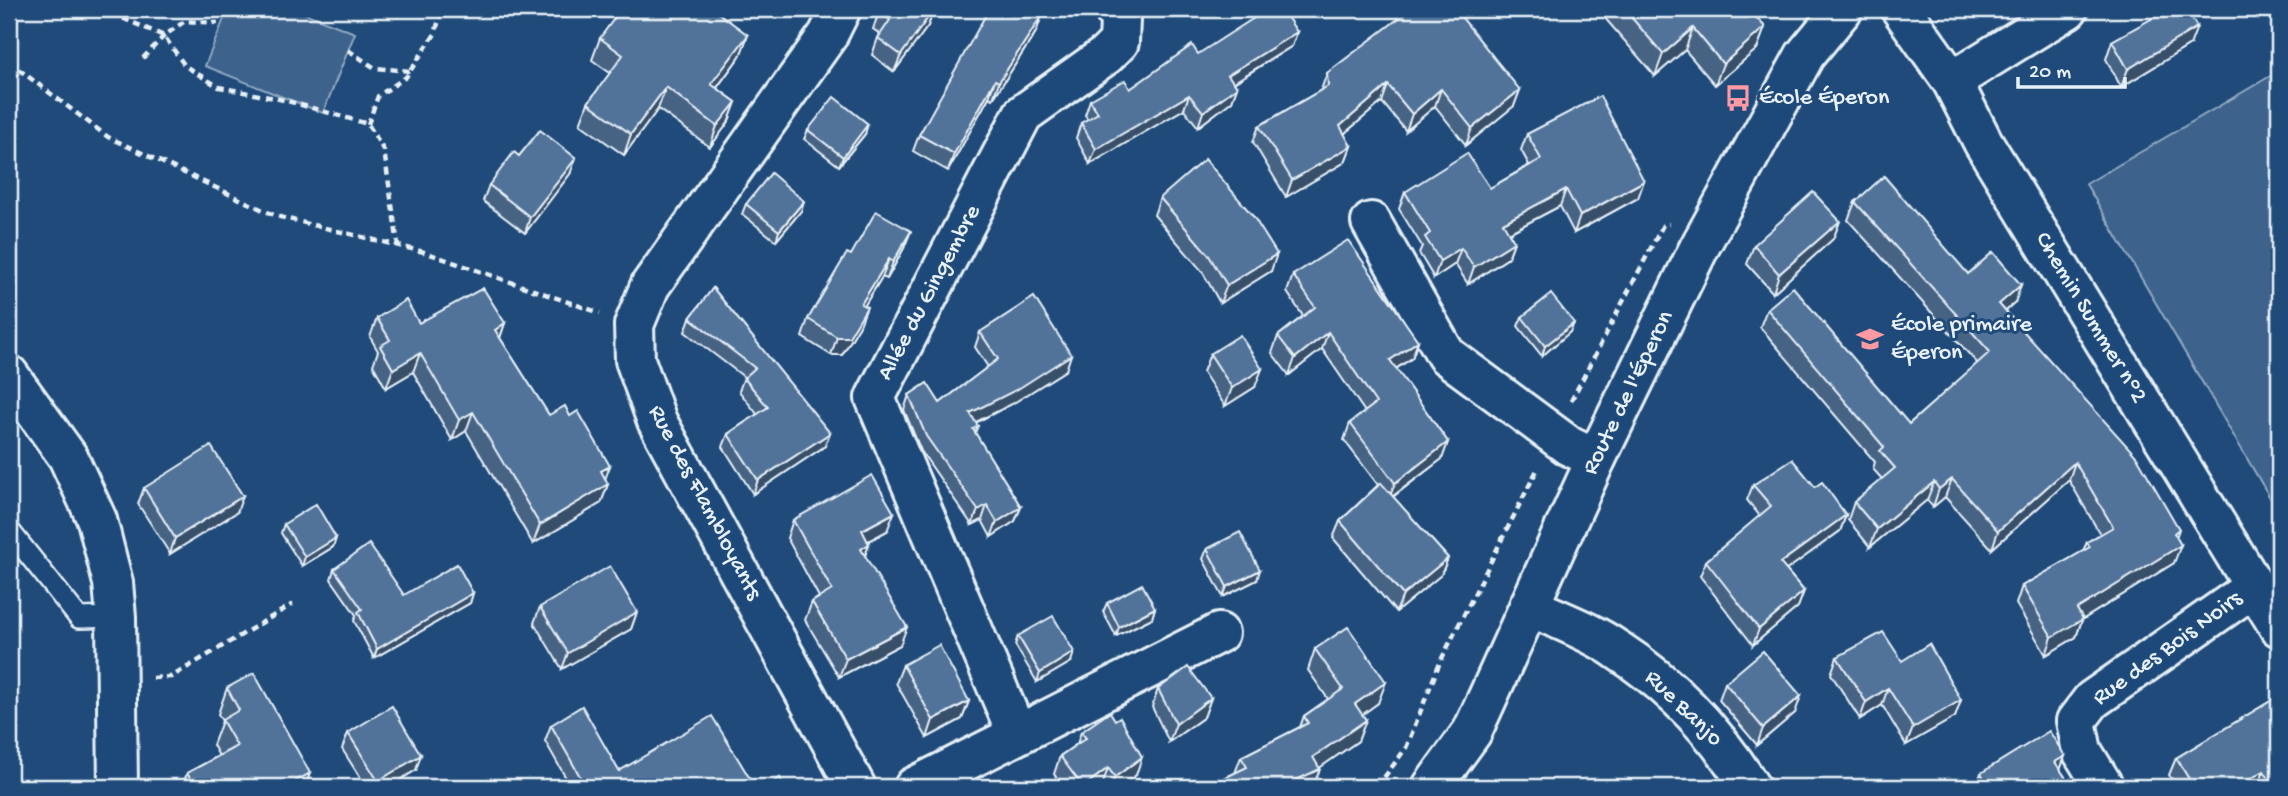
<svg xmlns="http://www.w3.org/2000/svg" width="2288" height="796" font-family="'Gochi Hand',sans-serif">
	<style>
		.green { fill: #3c628c; stroke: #92aac2; stroke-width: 2 }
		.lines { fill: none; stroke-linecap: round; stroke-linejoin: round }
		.lane-casing { stroke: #e8f1f8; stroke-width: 24 }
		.street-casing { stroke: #e8f1f8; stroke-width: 44 }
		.secondary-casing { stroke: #e8f1f8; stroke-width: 44 }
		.path { stroke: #e8f1f8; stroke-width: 4.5; stroke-dasharray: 7 5; stroke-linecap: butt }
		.lane { stroke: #1f4a7a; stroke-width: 19 }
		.street { stroke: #1f4a7a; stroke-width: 38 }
		.secondary { stroke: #1f4a7a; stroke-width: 38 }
		.wall { fill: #466384; stroke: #e8f1f8; stroke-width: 2 }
		.shaded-wall { fill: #39506b; stroke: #e8f1f8; stroke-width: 2 }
		.building { fill: #517399; stroke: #e8f1f8; stroke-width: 2 }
		.labels { text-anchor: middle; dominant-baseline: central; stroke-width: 6; stroke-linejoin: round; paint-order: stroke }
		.poi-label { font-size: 24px; fill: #e8f1f8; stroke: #1f4a7a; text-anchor: start }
		.street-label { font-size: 24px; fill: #e8f1f8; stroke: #1f4a7a }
	</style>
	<rect width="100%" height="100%" fill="#1f4a7a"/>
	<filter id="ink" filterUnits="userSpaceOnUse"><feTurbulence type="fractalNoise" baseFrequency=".0143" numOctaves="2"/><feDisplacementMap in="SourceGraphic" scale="14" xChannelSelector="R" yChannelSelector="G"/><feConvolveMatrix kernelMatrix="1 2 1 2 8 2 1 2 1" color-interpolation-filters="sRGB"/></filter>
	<g filter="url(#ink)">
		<g class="green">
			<polygon points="228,9 294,9 355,33 323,113 205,66"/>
			<polygon points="2279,71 2279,513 2086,184"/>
		</g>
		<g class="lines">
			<defs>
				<polyline id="lane" points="9,530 79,618 116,617"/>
				<g id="street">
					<polyline points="841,9 828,35 650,286 634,325 635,360 657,421 856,787"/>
					<polyline points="1901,9 1952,81 1983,142 2279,627"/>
					<polyline points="1952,81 2068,9"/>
					<polyline points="1371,222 1446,355 1569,446 1596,459"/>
					<polyline points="9,375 68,457 97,520 113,583 116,617 118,787"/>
					<path d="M1529,606c29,14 61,25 87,43 54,35 100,83 134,138"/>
					<polyline points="1017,734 875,398 1023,114 1106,55 1119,42 1120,20 1114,9"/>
					<polyline points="914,787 1219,633"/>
					<polyline points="2104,787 2082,751 2076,721 2092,700 2254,587"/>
				</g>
				<polyline id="secondary" points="1432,787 1472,732 1596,459 1699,248 1805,55 1843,9"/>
			</defs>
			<use href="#lane" class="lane-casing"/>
			<use href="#street" class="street-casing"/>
			<use href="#secondary" class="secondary-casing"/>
			<g class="path">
				<polyline points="101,9 164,36 185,66 219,87 284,100 368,124 384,151 398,245"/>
				<polyline points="1505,16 1511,9"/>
				<polyline points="348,50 375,68 410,71"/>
				<polyline points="143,58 164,36 185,21 218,23"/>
				<polyline points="9,62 108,137 276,216 424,252 600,313"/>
				<polyline points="368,124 378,96 406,77 435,34 442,9"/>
				<polyline points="1571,401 1663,225 1669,224"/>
				<polyline points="153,678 171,677 293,604"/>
				<polyline points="1377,787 1406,748 1440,662 1538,468"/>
			</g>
			<use href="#lane" class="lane"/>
			<use href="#street" class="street"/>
			<use href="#secondary" class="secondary"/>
		</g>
		<g class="wall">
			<polygon points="771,9 785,9 783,13"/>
			<polygon points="934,9 928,26 894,72 872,55 878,38 880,34 873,29 879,12"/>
			<polygon points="1032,9 1042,15 1036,32 993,99 989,97 948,171 913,151 919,135 997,11"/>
			<polygon points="1597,9 1749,9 1765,27 1757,49 1715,85 1685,50 1655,76"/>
			<polygon points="1297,32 1292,46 1234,83 1237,87 1232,101 1198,127 1184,109 1090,164 1076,138 1081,123 1088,119 1085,115 1090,100 1130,89 1198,54"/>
			<polygon points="748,35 740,56 717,88 736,102 728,123 710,147 658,109 624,155 580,124 588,103 610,73 592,60 600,38"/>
			<polygon points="2112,41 2190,45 2121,87 2106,59"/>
			<polygon points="1327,73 1520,90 1514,106 1466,145 1435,106 1406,131 1382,102 1344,134 1351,146 1345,162 1286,197 1253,142 1259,126 1321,90"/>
			<polygon points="808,130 865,134 839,166 804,139"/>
			<polygon points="1527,134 1638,198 1574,233 1560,206 1509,233 1514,242 1508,258 1468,284 1455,264 1434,278 1419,253 1422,246 1399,209 1405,192 1490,188 1529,165 1521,150"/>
			<polygon points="570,174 525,233 483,201 489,185"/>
			<polygon points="1160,198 1271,271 1220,303 1202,271 1154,215"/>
			<polygon points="1855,202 2015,303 2006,311 2179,529 2176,538 2174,563 2082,620 2076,637 2046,655 2016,604 2022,586 2083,551 2087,542 2100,534 2069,480 1992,549 1945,497 1933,507 1927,500 1870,547 1848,520 1854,502 1882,479 1873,469 1875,462 1760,327 1767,309 1909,424 1978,364 1848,220"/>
			<polygon points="746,204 801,211 776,241 742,214"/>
			<polygon points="1840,221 1833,239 1773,293 1747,264 1754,245"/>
			<polygon points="904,248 887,279 882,277 864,306 860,325 842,355 831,355 802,337 808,319 851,255"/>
			<polygon points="1293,275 1418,341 1412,358 1396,369 1448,442 1442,459 1393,497 1448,558 1441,575 1396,612 1333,538 1340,521 1378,485 1344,440 1350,423 1365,412 1322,349 1289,375 1272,353 1278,336 1303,316 1287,292"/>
			<polygon points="713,288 825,446 753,494 723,447 728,434 757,414 739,391 744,377 685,332 690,318"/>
			<polygon points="1522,317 1574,323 1570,332 1542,356 1518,326"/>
			<polygon points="377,318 419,323 505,323 500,338 549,415 605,479 608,484 601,503 533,544 466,431 452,440 413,372 386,388 373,365 378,351 370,337"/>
			<polygon points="980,332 1066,370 1012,404 975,423 978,426 975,433 1021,507 1015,521 991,537 982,520 972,525 921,451 904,410 909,395 940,403 988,367 975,347"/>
			<polygon points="1210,354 1255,387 1225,406 1203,372"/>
			<polygon points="1753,485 1815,487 1846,515 1840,531 1786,570 1804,591 1798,607 1753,645 1700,576 1706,561 1760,516 1747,500"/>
			<polygon points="144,488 237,512 170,554 138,504"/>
			<polygon points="793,520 887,531 868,542 869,544 865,555 900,645 839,677 805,620 812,602 819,597 787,538"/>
			<polygon points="284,524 336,538 333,547 302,566 281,533"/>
			<polygon points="1207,549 1257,580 1223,597 1203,559"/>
			<polygon points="334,569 404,595 473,593 470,603 374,658 354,621 356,615 331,579"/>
			<polygon points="1107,603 1155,608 1152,618 1116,636 1103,612"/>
			<polygon points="540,607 637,612 631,629 562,669 534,623"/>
			<polygon points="1018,636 1071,662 1037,682 1015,645"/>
			<polygon points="1315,649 1378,703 1362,714 1366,720 1358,741 1319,768 1313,787 1216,787 1218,781 1235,773 1241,757 1300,727 1304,716 1328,699 1308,670"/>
			<polygon points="1837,657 1902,661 1961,700 1955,717 1906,745 1882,705 1860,719 1831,674"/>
			<polygon points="903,665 969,701 962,719 927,738 896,683"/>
			<polygon points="1725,683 1795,713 1757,745 1719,700"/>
			<polygon points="227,688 310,773 305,787 182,787 187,773 219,756 213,745 222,721 218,714"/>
			<polygon points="1158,689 1211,698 1204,717 1169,742 1152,707"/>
			<polygon points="2279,696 2279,787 2177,787 2169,775 2176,758"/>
			<polygon points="551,725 619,771 755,787 571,787 545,741"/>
			<polygon points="1081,732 1136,775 1119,787 1102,787 1102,786 1100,787 1063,787 1054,774 1060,756 1077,744"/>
			<polygon points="348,733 416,770 388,787 366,787 342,749"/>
			<polygon points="2065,756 2060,770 2072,787 1976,787 1981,773"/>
		</g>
		<g class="shaded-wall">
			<polygon points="934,9 928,26 894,72 901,55"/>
			<polygon points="1042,15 1036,32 993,99 999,82"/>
			<polygon points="1765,27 1757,49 1715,85 1723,64"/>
			<polygon points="2197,27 2190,45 2121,87 2128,69"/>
			<polygon points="1693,28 1685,50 1655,76 1663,54"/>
			<polygon points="1297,32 1292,46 1223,89 1228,75"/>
			<polygon points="748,35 740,56 704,105 711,84"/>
			<polygon points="995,80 989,97 948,171 954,154"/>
			<polygon points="1388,85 1382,102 1334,142 1340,126"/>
			<polygon points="666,87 658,109 624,155 631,134"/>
			<polygon points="1237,87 1232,101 1198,127 1203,112"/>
			<polygon points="1441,89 1435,106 1406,131 1412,114"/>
			<polygon points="1520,90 1514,106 1466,145 1472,128"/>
			<polygon points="1189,95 1184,109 1090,164 1096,149"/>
			<polygon points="736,102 728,123 710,147 717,126"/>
			<polygon points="868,124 865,134 839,166 843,157"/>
			<polygon points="1351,146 1345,162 1286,197 1292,180"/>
			<polygon points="576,158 570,174 525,233 530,217"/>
			<polygon points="1644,181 1638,198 1574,233 1580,216"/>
			<polygon points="1566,189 1560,206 1497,239 1503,223"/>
			<polygon points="804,201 801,211 776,241 779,231"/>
			<polygon points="1840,221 1833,239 1773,293 1779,274"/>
			<polygon points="911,231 904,248 887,279 893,262"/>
			<polygon points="1514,242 1508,258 1468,284 1474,267"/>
			<polygon points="1461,248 1455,264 1434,278 1440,261"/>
			<polygon points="1277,254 1271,271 1220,303 1227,285"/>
			<polygon points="889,259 882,277 855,321 861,304"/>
			<polygon points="2021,285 2015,303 1993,322 1999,304"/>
			<polygon points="867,307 860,325 842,355 831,355 837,337"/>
			<polygon points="505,323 498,343 495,330"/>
			<polygon points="1574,323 1570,332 1542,356 1545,346"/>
			<polygon points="1328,332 1322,349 1289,375 1295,358"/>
			<polygon points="1418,341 1412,358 1383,377 1390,360"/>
			<polygon points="420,353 413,372 386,388 393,369"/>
			<polygon points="1071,355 1066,370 1012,404 964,428 970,413"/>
			<polygon points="1262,369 1255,387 1225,406 1232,388"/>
			<polygon points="473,412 466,431 452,440 459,420"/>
			<polygon points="830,433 825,446 753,494 758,480"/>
			<polygon points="1448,442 1442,459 1389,499 1395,483"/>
			<polygon points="2075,462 2069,480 1992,549 1998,531"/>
			<polygon points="610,466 603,485 601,471"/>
			<polygon points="1952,479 1945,497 1933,507 1939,489"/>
			<polygon points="1934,482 1927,500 1870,547 1877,529"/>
			<polygon points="608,484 601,503 533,544 540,525"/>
			<polygon points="243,496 237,512 170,554 175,538"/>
			<polygon points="987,505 982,520 972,525 978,510"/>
			<polygon points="1021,507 1015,521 991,537 997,522"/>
			<polygon points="894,513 887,531 855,548 862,530"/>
			<polygon points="1846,515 1840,531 1774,579 1780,563"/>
			<polygon points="336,538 333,547 302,566 305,557"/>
			<polygon points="869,544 863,562 861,549"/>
			<polygon points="2181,545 2174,563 2082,620 2076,637 2046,655 2052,637 2077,609"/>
			<polygon points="1448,558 1441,575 1396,612 1403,595"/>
			<polygon points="1260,570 1257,580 1223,597 1227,587"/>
			<polygon points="1804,591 1798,607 1753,645 1759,629"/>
			<polygon points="473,593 470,603 374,658 377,649"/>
			<polygon points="1155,608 1152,618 1116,636 1119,627"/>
			<polygon points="637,612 631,629 562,669 568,653"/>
			<polygon points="907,627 900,645 839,677 846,659"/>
			<polygon points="1074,652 1071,662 1037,682 1040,673"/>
			<polygon points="1386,682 1378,703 1348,725 1355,704"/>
			<polygon points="1888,688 1882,705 1860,719 1866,702"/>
			<polygon points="1801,696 1795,713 1757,745 1763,728"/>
			<polygon points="1211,698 1204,717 1169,742 1176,724"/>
			<polygon points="1961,700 1955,717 1906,745 1913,728"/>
			<polygon points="969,701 962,719 927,738 933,720"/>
			<polygon points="1366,720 1358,741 1315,771 1320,769 1313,787 1290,787 1292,782 1313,757"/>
			<polygon points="421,755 416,770 388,787 375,787 378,781"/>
			<polygon points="2065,756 2059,773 2055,762"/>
			<polygon points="1142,757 1136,775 1119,787 1111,787 1115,777"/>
			<polygon points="1108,768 1102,786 1100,787 1083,787"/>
			<polygon points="2264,771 2258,787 2236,787"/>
			<polygon points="310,773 305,787 285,787"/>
		</g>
		<g class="building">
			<polygon points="621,9 713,9 748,35 711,84 736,102 717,126 666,87 631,134 588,103 623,55 600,38"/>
			<polygon points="881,9 934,9 901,55 878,38 890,20 879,12"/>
			<polygon points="989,9 992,9 997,11 998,9 1031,9 1042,15 999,82 995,80 954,154 919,135"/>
			<polygon points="1268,9 1282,9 1297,32 1228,75 1237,87 1203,112 1189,95 1096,149 1081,123 1098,113 1090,100 1125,80 1130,89 1192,45 1198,54"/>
			<polygon points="1411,9 1455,9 1520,90 1472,128 1441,89 1412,114 1388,85 1340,126 1351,146 1292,180 1259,126 1328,86 1327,73"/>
			<polygon points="1624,9 1749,9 1765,27 1723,64 1693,28 1663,54"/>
			<polygon points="2169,9 2186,9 2197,27 2128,69 2112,41"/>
			<polygon points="1600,96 1644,181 1580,216 1566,189 1503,223 1514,242 1474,267 1461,248 1440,261 1425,237 1430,233 1405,192 1467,153 1490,188 1541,159 1527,134"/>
			<polygon points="834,97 868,124 843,157 808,130"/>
			<polygon points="540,130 576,158 530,217 489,185 514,152 519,156"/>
			<polygon points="1205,159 1253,216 1277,254 1227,285 1208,254 1160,198"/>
			<polygon points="771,173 804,201 779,231 746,204"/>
			<polygon points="1884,176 1968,274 1993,252 2021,285 1999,304 2137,457 2179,529 2174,533 2181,545 2077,609 2083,619 2052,637 2022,586 2090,547 2087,542 2113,527 2075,462 1998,531 1952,479 1939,489 1934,482 1877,529 1854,502 1895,468 1880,451 1884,447 1767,309 1793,287 1909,424 1990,352 1855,202"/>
			<polygon points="1813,192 1840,221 1779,274 1754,245"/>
			<polygon points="876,211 911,231 893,262 889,259 861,304 867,307 849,337 837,337 808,319 847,253 851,255"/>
			<polygon points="1348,240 1418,341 1390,360 1448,442 1395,483 1350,423 1376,403 1328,332 1295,358 1278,336 1315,307 1293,275"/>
			<polygon points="483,288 505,323 495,330 549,415 565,406 570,416 578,411 610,466 601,471 608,484 540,525 473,412 459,420 420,353 393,369 380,346 390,340 377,318 406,300 419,323"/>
			<polygon points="713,288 830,433 758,480 728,434 768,407 744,378 755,368 690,318"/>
			<polygon points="1551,294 1574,323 1545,346 1522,317"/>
			<polygon points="1034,297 1071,355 1018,389 970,413 978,426 973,429 1021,507 997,522 987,505 978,510 926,436 909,395 927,383 940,403 998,359 980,332"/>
			<polygon points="1240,335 1262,369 1232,388 1210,354"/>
			<polygon points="211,446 243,496 175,538 144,488"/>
			<polygon points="1792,459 1815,487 1822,482 1846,515 1780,563 1804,591 1759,629 1706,561 1771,506 1753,485"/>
			<polygon points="872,475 894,513 862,530 869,544 861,549 907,627 846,659 812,602 832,590 793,520"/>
			<polygon points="1381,483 1448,558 1403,595 1340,521"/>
			<polygon points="316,504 336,538 305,557 284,524"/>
			<polygon points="1240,532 1260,570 1227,587 1207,549"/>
			<polygon points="369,544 404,595 457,564 473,593 377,649 358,612 362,609 334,569"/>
			<polygon points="610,566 637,612 568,653 540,607"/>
			<polygon points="1142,584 1155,608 1119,627 1107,603"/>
			<polygon points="1053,616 1074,652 1040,673 1018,636"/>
			<polygon points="1348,627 1386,682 1355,704 1366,720 1313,757 1320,769 1292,782 1294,787 1221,787 1218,781 1247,767 1241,757 1308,723 1304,716 1343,689 1315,649"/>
			<polygon points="1883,632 1902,661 1929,644 1961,700 1913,728 1888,688 1866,702 1837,657"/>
			<polygon points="939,645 969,701 933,720 903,665"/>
			<polygon points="1763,651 1801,696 1763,728 1725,683"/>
			<polygon points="1188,667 1211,698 1176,724 1158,689"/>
			<polygon points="254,673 310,773 285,787 195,787 187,773 237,746 222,720 239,710 227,688"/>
			<polygon points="2279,696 2279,787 2274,787 2264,771 2236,787 2194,787 2176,758"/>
			<polygon points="392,706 421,755 378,781 348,733"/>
			<polygon points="582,706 619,771 712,716 755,787 586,787 551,725"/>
			<polygon points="1110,712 1115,720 1120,717 1142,757 1115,777 1108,768 1083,787 1060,756 1086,738 1081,732"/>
			<polygon points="2049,731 2065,756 2055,762 2072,787 1989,787 1981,773"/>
			<polygon points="780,778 785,787 765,787"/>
		</g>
	</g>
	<defs>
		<symbol id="bus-bare" viewBox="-9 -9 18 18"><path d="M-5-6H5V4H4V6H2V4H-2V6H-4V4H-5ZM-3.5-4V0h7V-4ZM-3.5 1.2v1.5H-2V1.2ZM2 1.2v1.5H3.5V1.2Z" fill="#ff9aa2" stroke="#1f4a7a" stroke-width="2.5" paint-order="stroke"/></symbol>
		<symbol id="school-bare" viewBox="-9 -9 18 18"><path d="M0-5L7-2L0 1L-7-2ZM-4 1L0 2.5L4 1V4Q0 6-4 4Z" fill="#ff9aa2" stroke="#1f4a7a" stroke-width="2.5" paint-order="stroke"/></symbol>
	</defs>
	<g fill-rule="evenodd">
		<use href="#bus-bare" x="1719" y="79" width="38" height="38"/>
		<use href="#school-bare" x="1851" y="320" width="38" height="38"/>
	</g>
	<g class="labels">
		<g class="poi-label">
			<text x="1759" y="98">École Éperon</text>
			<text x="1891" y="325">École primaire<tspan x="1891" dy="28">Éperon</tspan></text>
		</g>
		<g class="street-label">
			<text transform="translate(930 293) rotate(-62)">Allée du Gingembre</text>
			<text transform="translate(2090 318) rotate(59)">Chemin Summer n°2</text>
			<text transform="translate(1629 393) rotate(-64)">Route de l'Éperon</text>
			<text transform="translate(704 503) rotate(62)">Rue des Flambloyants</text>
			<text transform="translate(2168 649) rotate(-36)">Rue des Bois Noirs</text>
			<text transform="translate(1683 709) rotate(44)">Rue Banjo</text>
		</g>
	</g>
	<rect width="2288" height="796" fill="none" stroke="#1f4a7a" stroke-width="35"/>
	<rect x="18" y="18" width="2253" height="761" fill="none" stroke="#e8f1f8" stroke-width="2.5" filter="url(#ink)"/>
	<path d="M2018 77v10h107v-10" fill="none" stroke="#e8f1f8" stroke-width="3.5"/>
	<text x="2029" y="77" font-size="21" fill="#e8f1f8" stroke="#1f4a7a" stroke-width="5" paint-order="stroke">20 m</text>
</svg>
